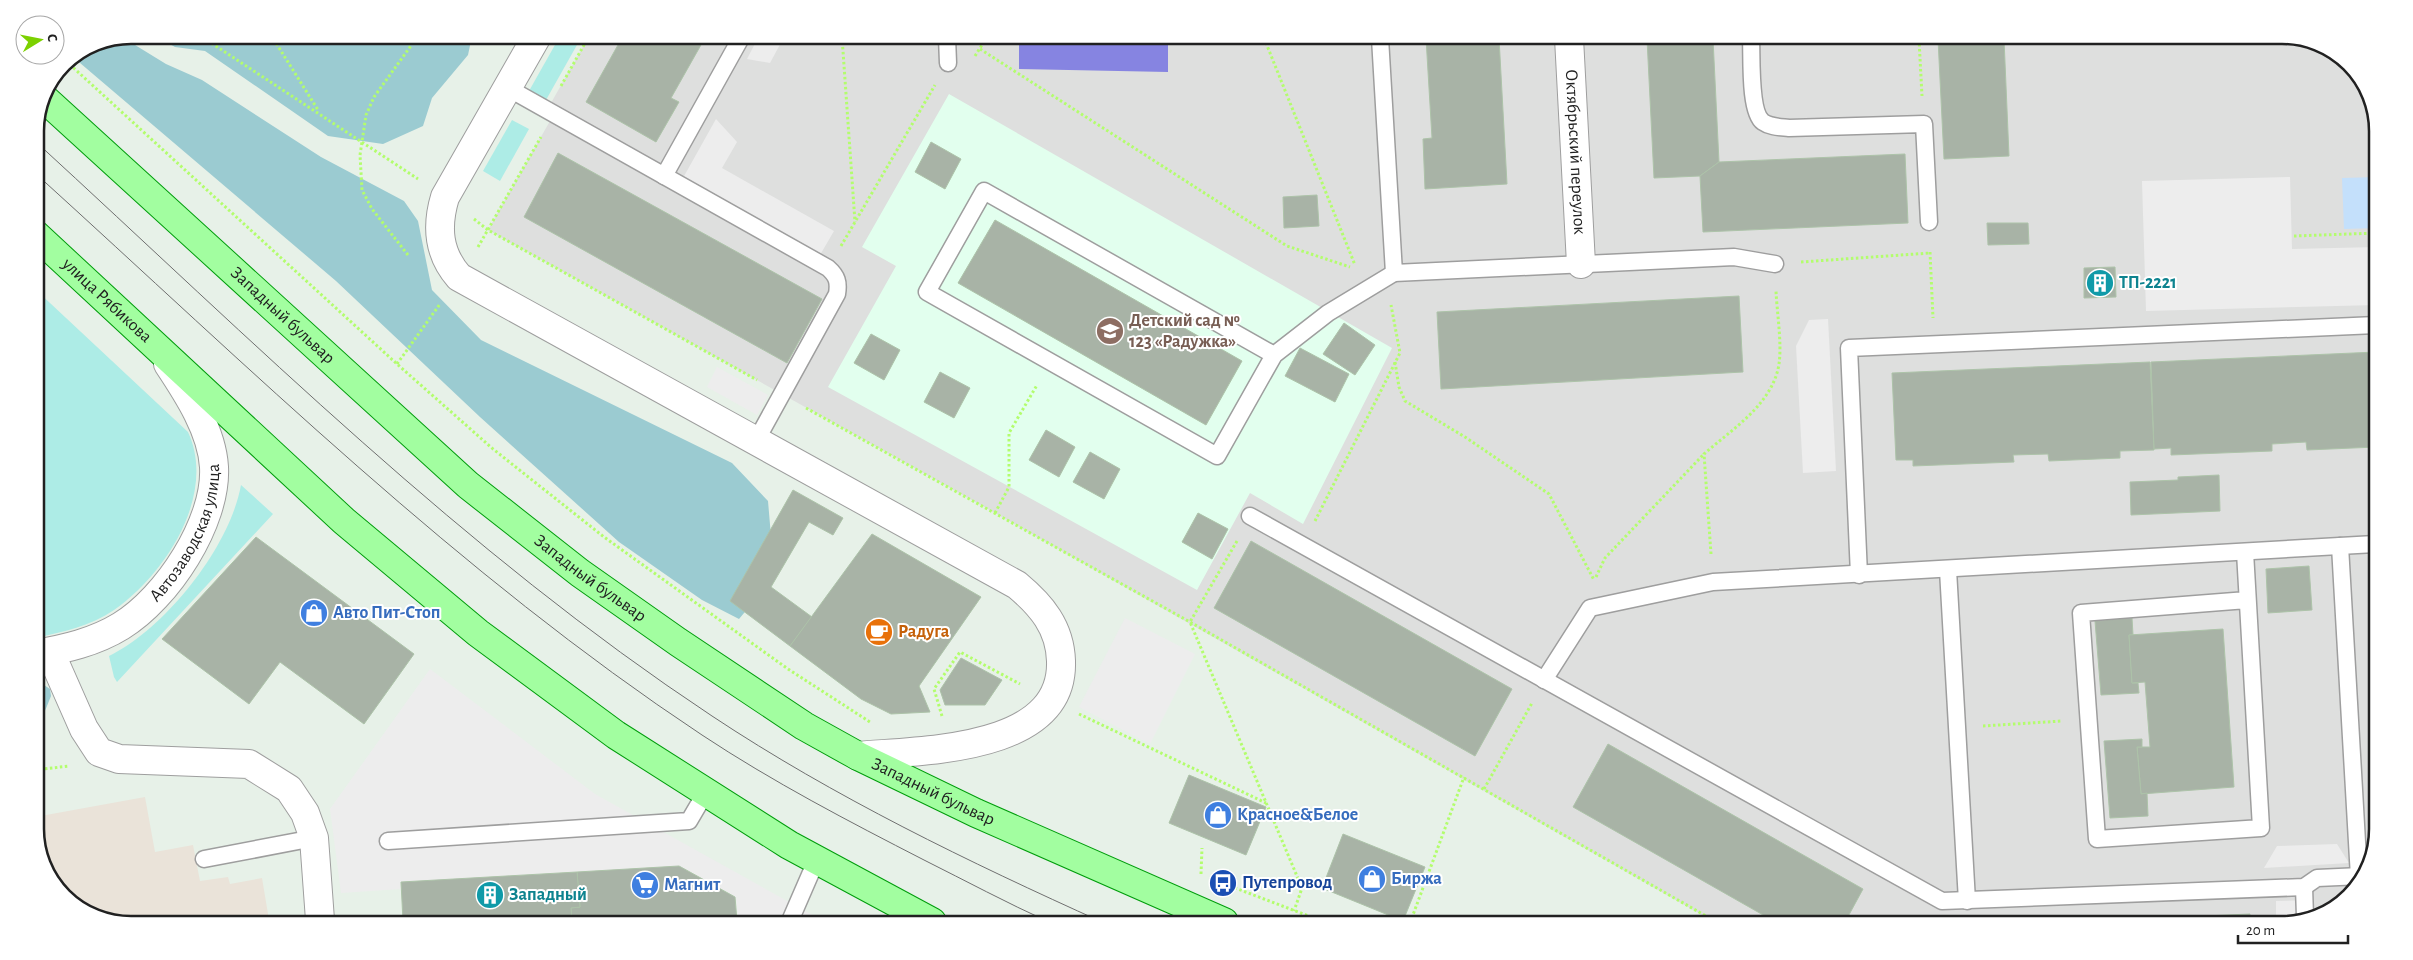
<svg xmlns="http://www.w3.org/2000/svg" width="2413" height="960" font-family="'Alegreya Sans',sans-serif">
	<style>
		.residential { fill: #dedfde }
		.industrial { fill: #eae3d9 }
		.education { fill: #e2ffee }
		.grass { fill: #adece6 }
		.forest { fill: #9bcbd1 }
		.park { fill: #c4e0fb }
		.pitch { fill: #8684e1 }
		.parking { fill: #ededed }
		.building { fill: #a8b3a6; stroke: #adc3a9 }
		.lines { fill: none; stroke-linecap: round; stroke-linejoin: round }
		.service-casing { stroke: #9e9e9e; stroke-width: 19 }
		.minor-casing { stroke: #9e9e9e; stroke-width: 30 }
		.tertiary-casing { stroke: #9e9e9e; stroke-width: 30 }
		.primary-casing { stroke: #009d0c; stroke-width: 30 }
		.path { stroke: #b3fd6d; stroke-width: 3; stroke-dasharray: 2.5 2.5; stroke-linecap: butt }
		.service { stroke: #fff; stroke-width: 16 }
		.minor { stroke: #fff; stroke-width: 28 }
		.tertiary { stroke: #fff; stroke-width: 28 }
		.primary { stroke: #a2fea0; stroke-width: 28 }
		.tram { stroke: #6f6f6f; stroke-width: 1 }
		.labels { text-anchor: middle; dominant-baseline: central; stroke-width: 4; stroke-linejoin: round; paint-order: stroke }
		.street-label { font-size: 18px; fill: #212121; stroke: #fff }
		.culture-label { font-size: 18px; font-weight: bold; fill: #0d838f; stroke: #fff; text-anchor: start }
		.education-label { font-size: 18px; font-weight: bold; fill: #785e54; stroke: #fff; text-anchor: start }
		.shop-label { font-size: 18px; font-weight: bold; fill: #366cbe; stroke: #fff; text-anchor: start }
		.food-label { font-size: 18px; font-weight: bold; fill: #c56008; stroke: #fff; text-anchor: start }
		.transit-label { font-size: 18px; font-weight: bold; fill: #164399; stroke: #fff; text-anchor: start }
		.rim { fill: none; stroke: #212121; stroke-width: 2.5 }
	</style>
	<rect width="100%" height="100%" fill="#e7f1e8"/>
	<polygon class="residential" points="589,36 2313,40 2358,72 2378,124 2373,860 2340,905 2282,925 1718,924 995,513 488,230 554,114 547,110"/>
	<polygon class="industrial" points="145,797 155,852 193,845 200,881 228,877 230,884 262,878 269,920 100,920 55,887 35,836 35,817"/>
	<polygon class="education" points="949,94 1392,348 1303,524 1250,493 1197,590 828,387 896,266 862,247"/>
	<g class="grass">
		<polygon points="560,36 582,36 546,100 529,91"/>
		<polygon points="512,120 529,129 500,181 483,171"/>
		<path d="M35,289l153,143c29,62 -22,142 -74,178 -23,16 -51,22 -79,28z"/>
		<path d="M241,485l32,29 -156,168 -3,-5 -5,-21c56,-27 121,-109 132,-171z"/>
	</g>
	<g class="forest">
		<polygon points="153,35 472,36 468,55 432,98 423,126 383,144 328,136 205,51 175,47"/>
		<polygon points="122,37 166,64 202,80 321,157 404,201 418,221 432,290 481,340 732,463 768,501 772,548 759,595 739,619 702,600 619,542 480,417 336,281 73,57 95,42"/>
		<path d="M35,679l15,10 1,7c-4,10 -8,22 -16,29z"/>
	</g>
	<polygon class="park" points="2377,177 2377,228 2344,229 2342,178"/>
	<polygon class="pitch" points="1019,37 1168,37 1168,72 1019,69"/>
	<g class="parking">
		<polygon points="759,36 784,37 770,63 747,59"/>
		<polygon points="716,119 737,142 722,168 834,231 820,255 683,178"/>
		<polygon points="2290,177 2292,249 2377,247 2377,305 2146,311 2142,181"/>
		<polygon points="1828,319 1836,471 1803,473 1796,346 1809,320"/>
		<polygon points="717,367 768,395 757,415 707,387"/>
		<polygon points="1125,618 1195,654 1150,744 1079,707"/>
		<polygon points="430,669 595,794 825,922 738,921 736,897 680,866 400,882 401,889 341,893 330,809"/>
		<polygon points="2337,844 2349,863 2264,868 2277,846"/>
		<polygon points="2313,900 2313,914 2276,925 2276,901"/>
	</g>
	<g class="building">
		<polygon points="623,36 706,36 671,98 679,102 656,142 586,102"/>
		<polygon points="1426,38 1499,38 1507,184 1425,189 1423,139 1432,138"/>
		<polygon points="1647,39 1713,39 1719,162 1700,176 1654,178"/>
		<polygon points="1938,39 2004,39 2009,156 1944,159"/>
		<polygon points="931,142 961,159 945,189 915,172"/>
		<polygon points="558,153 822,299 787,363 524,217"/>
		<polygon points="1905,154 1908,223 1703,232 1700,176 1719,162"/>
		<polygon points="1317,195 1319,226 1284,228 1283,197"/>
		<polygon points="995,220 1242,361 1206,425 958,283"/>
		<polygon points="1987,223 2028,223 2029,244 1988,245"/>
		<polygon points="2115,267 2116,297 2084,298 2084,268"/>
		<polygon points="1739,296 1743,372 1441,389 1437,312"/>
		<polygon points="1344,323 1375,345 1355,375 1323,354"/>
		<polygon points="871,334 900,350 884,380 854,363"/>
		<polygon points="1300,348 1349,374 1335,402 1285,376"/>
		<polygon points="2376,352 2376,447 2307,450 2306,442 2272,444 2272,451 2171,455 2171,448 2154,449 2151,362"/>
		<polygon points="2150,362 2154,450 2120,451 2120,458 2049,461 2048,454 2013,455 2014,462 1913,466 1913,460 1896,460 1892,373"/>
		<polygon points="940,372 970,388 954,418 924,402"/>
		<polygon points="1046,430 1075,447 1059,477 1029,460"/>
		<polygon points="1090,452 1120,469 1104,499 1073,482"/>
		<polygon points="2219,475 2220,511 2131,515 2130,482 2178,480 2178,477"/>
		<polygon points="793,490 843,518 833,535 809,522 771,587 812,617 790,646 730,601"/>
		<polygon points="1198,513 1228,529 1212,559 1182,542"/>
		<polygon points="872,534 981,597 919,686 930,712 891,714 861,699 790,646"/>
		<polygon points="256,537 414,654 364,724 280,662 249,704 162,639"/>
		<polygon points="1251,541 1512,689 1475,756 1214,608"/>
		<polygon points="2309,566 2312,610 2268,613 2266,569"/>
		<polygon points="2132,618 2133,635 2129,635 2132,683 2138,683 2139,693 2101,695 2095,621"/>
		<polygon points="2223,629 2234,787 2141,794 2137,747 2150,747 2145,682 2132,683 2129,635"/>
		<polygon points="961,658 1002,680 985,705 945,705 940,690"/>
		<polygon points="2142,739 2142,747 2137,747 2141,794 2147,793 2148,816 2110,818 2104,741"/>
		<polygon points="1608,744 1863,889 1844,924 1779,924 1573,807"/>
		<polygon points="1189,775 1266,807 1246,855 1169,823"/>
		<polygon points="1343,834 1425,867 1403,921 1322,888"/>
		<polygon points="679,866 735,897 737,921 572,921 571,908 580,907 577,872"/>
		<polygon points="577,872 580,907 571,908 572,921 403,921 401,882"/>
		<polygon points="2250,914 2250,925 2020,924 2205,916"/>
		<polygon points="1424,917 1439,923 1422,923"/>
	</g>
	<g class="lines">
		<defs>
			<g id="service">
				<polyline points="947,37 948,63"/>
				<polyline points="1380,38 1394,273 1734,257 1775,264"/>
				<path d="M1751,39c1,17 -2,73 12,83 7,5 17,5 26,6l135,-4 5,98"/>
				<path d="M508,88l320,180c9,8 11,14 9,26l-81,147"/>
				<polyline points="664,176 742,36"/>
				<polyline points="1274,355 984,191 927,292 1217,456 1274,355 1328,313 1394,273"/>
				<polyline points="1250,516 1942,901 2304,887 2317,878 2361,876"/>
				<polyline points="2340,546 2359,877"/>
				<polyline points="2245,552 2261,828 2097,839 2081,613 2247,600"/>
				<polyline points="1948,570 1967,901"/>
				<polyline points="1859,575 1849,348 2376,325"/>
				<polyline points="1544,680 1590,608 1713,582 2375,544"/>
				<polyline points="388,841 689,821 706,792"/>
				<polyline points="204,859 314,838"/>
				<polyline points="2304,887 2305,917"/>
				<polyline points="790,921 816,861"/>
			</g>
			<g id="minor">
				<path id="s1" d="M1569,38l12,226"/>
				<polyline points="50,652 84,729 99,752 119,759 249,764 289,789 305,813 314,838 320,920"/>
			</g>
			<g id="tertiary">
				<path d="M537,36l-92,161c-9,30 -7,56 14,80l558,308c24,20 43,42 44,76 3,91 -139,89 -203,95"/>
				<path id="s2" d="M35,654c30,-5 60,-12 86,-28 46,-28 96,-104 93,-159 -2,-36 -26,-73 -46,-103"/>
			</g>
			<g id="primary">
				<path id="s3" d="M46,100l422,385 112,88 98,69 126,84 54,30 118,57 248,109"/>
				<path id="s4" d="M35,234l309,287 134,112 138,102 173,110 143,77"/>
			</g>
		</defs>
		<use href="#service" class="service-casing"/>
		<use href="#minor" class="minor-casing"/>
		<use href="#tertiary" class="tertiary-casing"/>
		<use href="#primary" class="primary-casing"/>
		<g class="path">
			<polyline points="199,35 418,179"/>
			<polyline points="271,35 318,110"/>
			<polyline points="842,37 855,222"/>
			<polyline points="1264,38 1355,265"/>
			<polyline points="1919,39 1922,96"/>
			<polyline points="980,49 1287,246 1350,267"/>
			<polyline points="975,56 987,37"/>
			<polyline points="66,61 397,364 493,449 604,537 788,669 870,722"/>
			<polyline points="561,86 589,36"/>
			<polyline points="474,219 488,230 757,380"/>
			<polyline points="2294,236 2377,233"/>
			<polyline points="841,246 935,85"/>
			<polyline points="478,247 541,137"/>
			<polyline points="1930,252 1933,318"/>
			<polyline points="408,255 372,209 362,190 360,155 366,115 374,97 418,36"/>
			<polyline points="1801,262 1930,253"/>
			<polyline points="1395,362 1399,387 1405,401 1465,437 1549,494 1594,580"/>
			<polyline points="397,364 440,304"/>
			<polyline points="806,408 1190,622 1720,924"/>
			<polyline points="995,513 1009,487 1009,433 1037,385"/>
			<polyline points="1315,521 1400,353 1391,305"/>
			<polyline points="1237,541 1190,622 1302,888 1294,911"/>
			<path d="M1711,554l-7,-100c27,-24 69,-50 75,-90 3,-21 -2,-51 -3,-73"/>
			<polyline points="1596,577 1605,558 1703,455"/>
			<polyline points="1079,714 1266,803"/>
			<polyline points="942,716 934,689 960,652 1020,684"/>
			<polyline points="1983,726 2062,721"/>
			<polyline points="35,770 69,766"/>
			<polyline points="1484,789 1532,703"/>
			<polyline points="1201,874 1202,848"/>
			<polyline points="1230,886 1327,923"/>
			<polyline points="2267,916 2267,925"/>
			<polyline points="1410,923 1464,777"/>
		</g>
		<use href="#service" class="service"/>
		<use href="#minor" class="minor"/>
		<use href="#tertiary" class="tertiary"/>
		<use href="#primary" class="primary"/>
		<g class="tram">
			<path d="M35,141c218,200 429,411 677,575 122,81 257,146 390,206"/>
			<path d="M35,173c215,195 424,401 667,562 71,47 146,86 222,125 42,21 83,43 125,62"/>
		</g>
	</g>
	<defs>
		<symbol id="building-disc" viewBox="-11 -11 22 22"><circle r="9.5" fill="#0f9aa8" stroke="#fff"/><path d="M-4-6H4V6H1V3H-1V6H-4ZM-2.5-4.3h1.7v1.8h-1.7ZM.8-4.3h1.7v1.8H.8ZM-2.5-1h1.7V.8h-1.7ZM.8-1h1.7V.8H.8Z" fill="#fff"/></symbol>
		<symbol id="school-disc" viewBox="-11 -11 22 22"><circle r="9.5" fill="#8d6e63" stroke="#fff"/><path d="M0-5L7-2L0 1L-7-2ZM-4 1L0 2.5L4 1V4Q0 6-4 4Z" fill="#fff"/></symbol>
		<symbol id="shop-disc" viewBox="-11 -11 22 22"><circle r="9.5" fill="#3f7fe0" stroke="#fff"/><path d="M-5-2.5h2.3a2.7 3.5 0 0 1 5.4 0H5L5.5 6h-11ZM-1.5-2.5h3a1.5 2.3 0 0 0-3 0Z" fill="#fff"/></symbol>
		<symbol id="cafe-disc" viewBox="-11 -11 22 22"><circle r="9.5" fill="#e8710a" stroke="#fff"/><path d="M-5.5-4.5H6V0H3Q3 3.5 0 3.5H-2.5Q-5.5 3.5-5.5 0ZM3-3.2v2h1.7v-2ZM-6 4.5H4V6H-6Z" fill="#fff"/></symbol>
		<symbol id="bus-disc" viewBox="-11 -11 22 22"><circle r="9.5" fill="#1a4fb4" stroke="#fff"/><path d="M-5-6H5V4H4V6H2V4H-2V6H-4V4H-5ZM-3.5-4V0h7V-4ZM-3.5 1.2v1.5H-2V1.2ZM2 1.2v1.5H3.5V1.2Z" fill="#fff"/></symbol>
		<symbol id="supermarket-disc" viewBox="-11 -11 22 22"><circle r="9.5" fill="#3f7fe0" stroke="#fff"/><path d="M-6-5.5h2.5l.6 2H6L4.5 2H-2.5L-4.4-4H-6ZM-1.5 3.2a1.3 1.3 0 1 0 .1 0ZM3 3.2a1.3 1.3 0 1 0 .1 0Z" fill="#fff"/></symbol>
	</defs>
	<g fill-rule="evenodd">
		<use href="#building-disc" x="2084" y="267" width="32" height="32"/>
		<use href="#school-disc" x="1094" y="315" width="32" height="32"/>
		<use href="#shop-disc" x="298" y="597" width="32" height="32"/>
		<use href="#cafe-disc" x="863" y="616" width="32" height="32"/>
		<use href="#shop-disc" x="1202" y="799" width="32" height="32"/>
		<use href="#shop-disc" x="1356" y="863" width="32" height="32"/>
		<use href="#bus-disc" x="1207" y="867" width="32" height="32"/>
		<use href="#supermarket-disc" x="629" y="869" width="32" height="32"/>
		<use href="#building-disc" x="474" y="879" width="32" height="32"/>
	</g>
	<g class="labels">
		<g class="street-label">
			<text stroke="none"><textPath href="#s1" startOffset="114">Октябрьский переулок</textPath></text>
			<text stroke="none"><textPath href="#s4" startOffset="98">улица Рябикова</textPath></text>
			<text stroke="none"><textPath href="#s3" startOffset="320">Западный бульвар</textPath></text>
			<text stroke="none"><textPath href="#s2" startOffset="209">Автозаводская улица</textPath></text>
			<text stroke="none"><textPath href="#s3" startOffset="725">Западный бульвар</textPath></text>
			<text stroke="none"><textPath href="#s3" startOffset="1130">Западный бульвар</textPath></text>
		</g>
		<g class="culture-label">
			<text x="2119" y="283">ТП-2221</text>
			<text x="509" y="895">Западный</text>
		</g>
		<g class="education-label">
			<text x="1129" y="321">Детский сад №<tspan x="1129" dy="21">123 «Радужка»</tspan></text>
		</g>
		<g class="shop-label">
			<text x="333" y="613">Авто Пит-Стоп</text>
			<text x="1237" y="815">Красное&amp;Белое</text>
			<text x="1391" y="879">Биржа</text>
			<text x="664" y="885">Магнит</text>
		</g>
		<g class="food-label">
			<text x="898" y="632">Радуга</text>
		</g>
		<g class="transit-label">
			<text x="1242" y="883">Путепровод</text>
		</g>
	</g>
	<path d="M0 0H2413V960H0ZM131 44H2282A87 87 0 0 1 2369 131V829A87 87 0 0 1 2282 916H131A87 87 0 0 1 44 829V131A87 87 0 0 1 131 44Z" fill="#fff" fill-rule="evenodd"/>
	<path class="rim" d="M131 44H2282A87 87 0 0 1 2369 131V829A87 87 0 0 1 2282 916H131A87 87 0 0 1 44 829V131A87 87 0 0 1 131 44Z"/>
	<g transform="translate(40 40) rotate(80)"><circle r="24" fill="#ffffff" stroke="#a6a6a6"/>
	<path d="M0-4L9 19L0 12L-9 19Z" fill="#7cd100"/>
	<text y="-8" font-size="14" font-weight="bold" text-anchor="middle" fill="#212121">С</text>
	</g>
	<path d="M2238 935v8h110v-8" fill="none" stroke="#212121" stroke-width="2.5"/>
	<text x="2246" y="935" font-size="15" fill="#212121" stroke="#ffffff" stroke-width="4" paint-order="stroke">20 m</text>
</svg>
